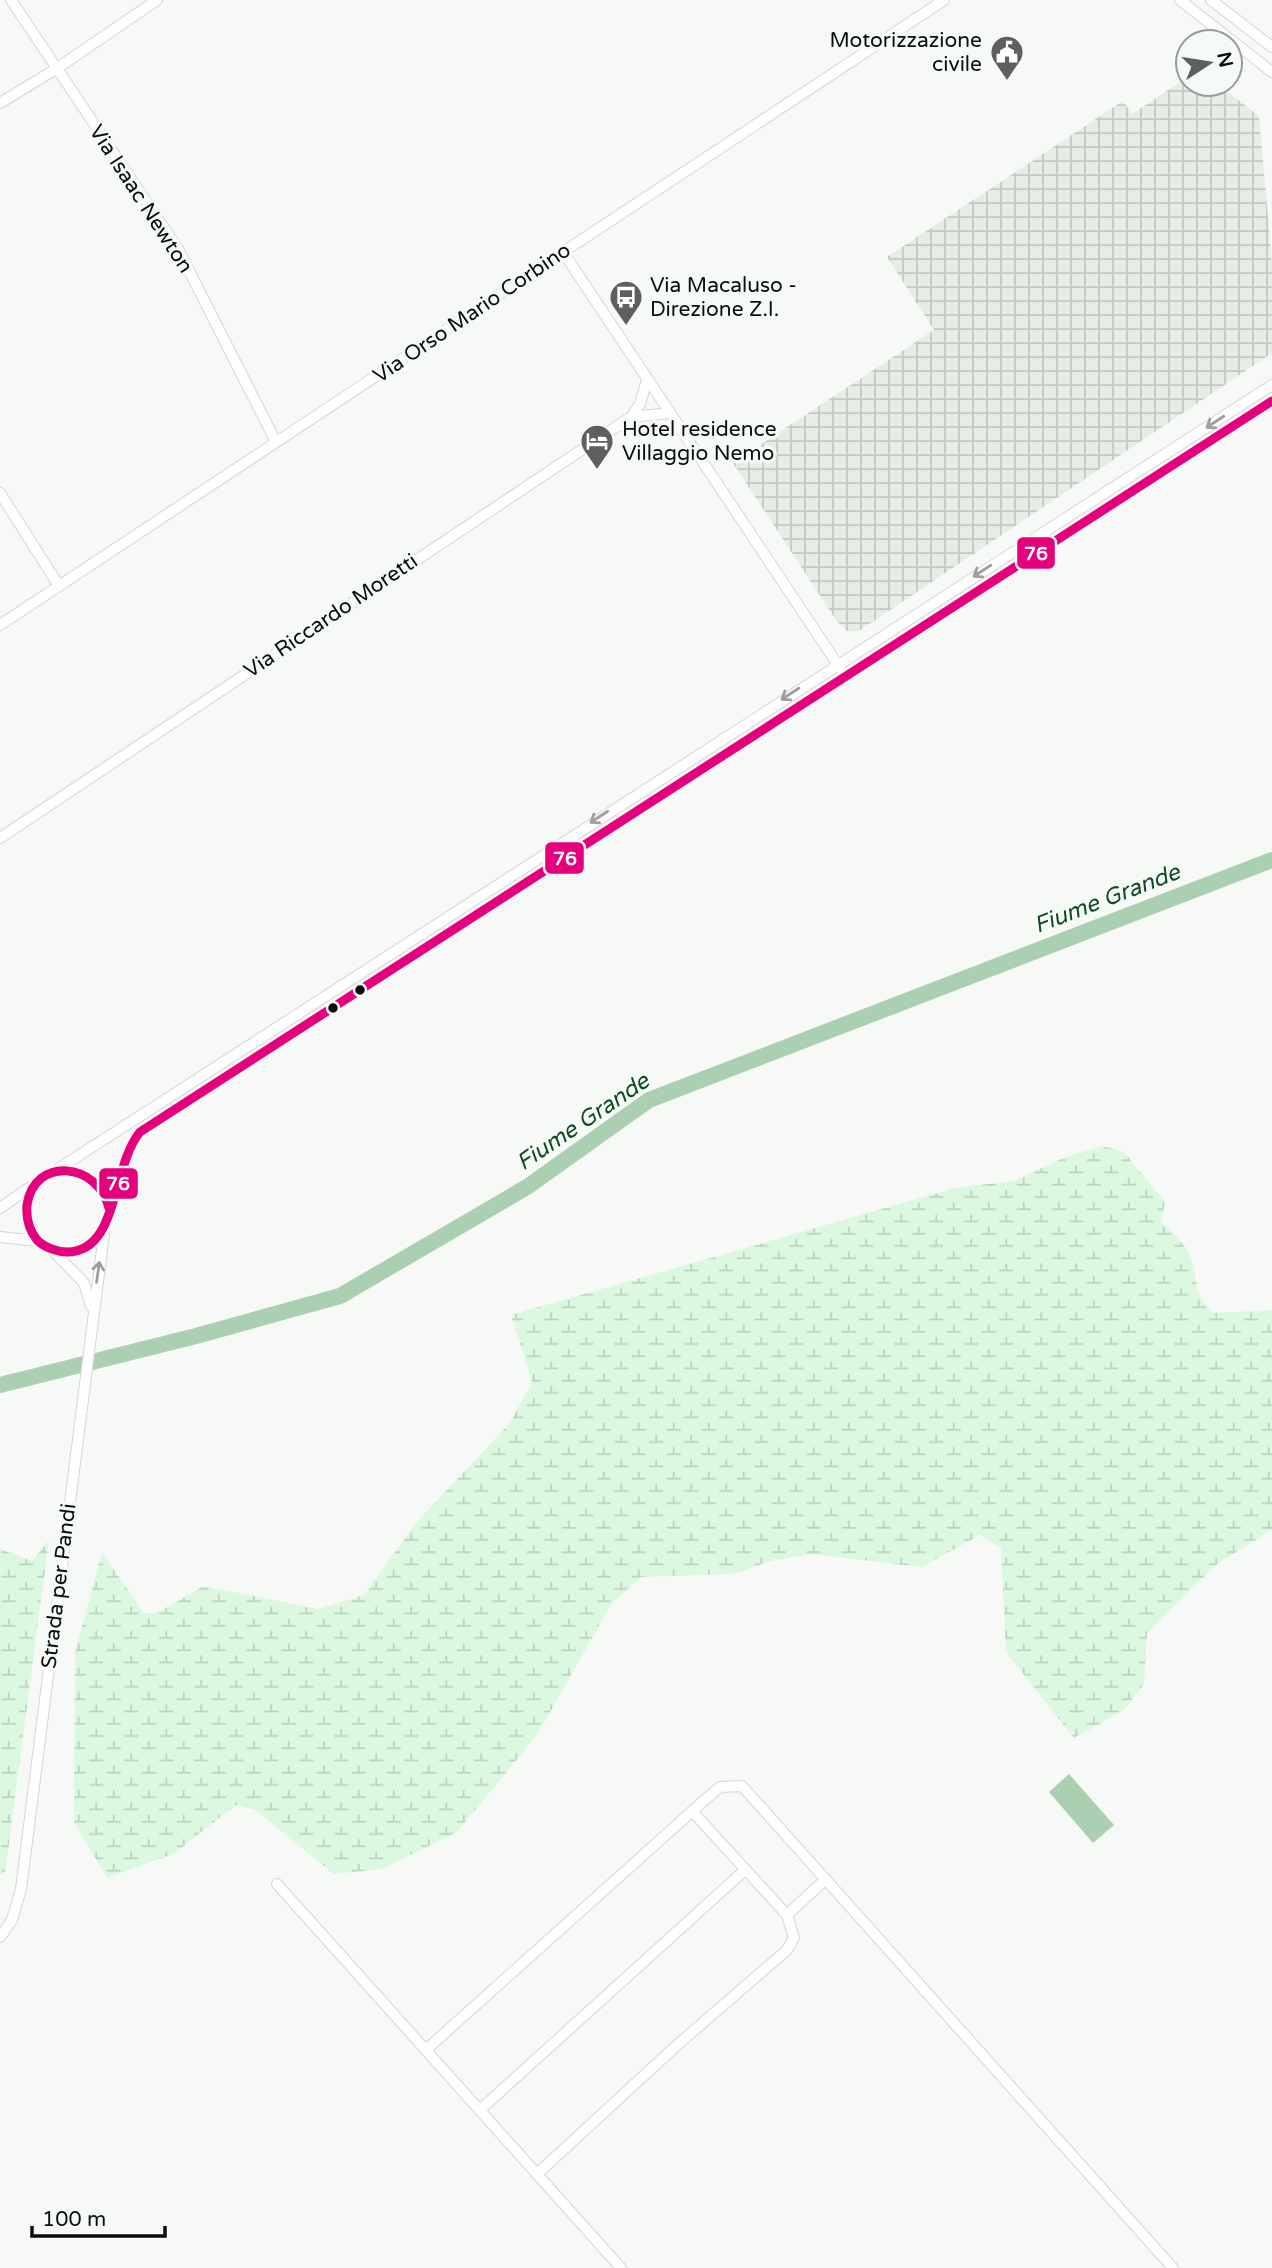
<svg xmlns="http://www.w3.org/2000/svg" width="1272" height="2268" font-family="'Varela Round',sans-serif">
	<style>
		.industrial { fill: url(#industrial-grid) }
		.wetland { fill: url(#wetland-marsh) }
		.water { fill: #abd0b1 }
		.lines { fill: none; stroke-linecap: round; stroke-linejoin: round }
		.river { stroke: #abd0b1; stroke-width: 16 }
		.minor-casing { stroke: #d4d5d4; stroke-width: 12 }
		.minor { stroke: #fefefe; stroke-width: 10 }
		.bus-1-casing { stroke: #f6faf6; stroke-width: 14 }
		.bus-1 { stroke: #e5007d; stroke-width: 9 }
		.oneway { stroke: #9d9e9d }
		.bus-dot { fill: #0b0d0c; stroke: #f6faf6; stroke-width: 2.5 }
		.labels { text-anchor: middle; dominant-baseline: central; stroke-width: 7; stroke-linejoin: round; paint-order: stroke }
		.poi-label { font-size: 21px; fill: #0b0d0c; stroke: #f6faf6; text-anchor: start }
		.street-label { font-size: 21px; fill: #0b0d0c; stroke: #f6faf6 }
		.water-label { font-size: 23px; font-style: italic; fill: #104b22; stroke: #f6faf6 }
		.line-badge { stroke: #f6faf6; stroke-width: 2.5 }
		.badge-label { font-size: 19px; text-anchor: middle; font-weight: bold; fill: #fff }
	</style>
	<defs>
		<pattern id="industrial-grid" width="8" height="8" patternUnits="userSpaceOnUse" patternTransform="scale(1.75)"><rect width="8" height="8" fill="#e6ece6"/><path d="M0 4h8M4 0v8" fill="none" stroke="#c4c9c4"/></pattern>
		<pattern id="wetland-marsh" width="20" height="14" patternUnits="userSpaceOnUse" patternTransform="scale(1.75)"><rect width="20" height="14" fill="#dcf8e0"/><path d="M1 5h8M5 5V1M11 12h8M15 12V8" fill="none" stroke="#bbd3bf"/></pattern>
	</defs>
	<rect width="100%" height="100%" fill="#f7f9f7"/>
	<polygon class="industrial" points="1188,77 1188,84 1217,84 1259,116 1272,263 1272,353 859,631 847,631 836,620 733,463 934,330 887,257 1123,101 1132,114"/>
	<g class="wetland">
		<path d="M1103,1146l21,6 41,50 -4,19c12,12 25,23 31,40 8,26 0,27 20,52l60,-3v220l-55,34 -70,69 -3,51 -20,26 -50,28 -68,-86 -5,-104 -21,-13 -58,32 -111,-13 -40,7 -38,13 -92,3 -29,26 -75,132 -80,97 -75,37 -48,5 -79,-64 -19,-5 -63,49 -66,24 -33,-56 1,-170 27,-100 42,61h13l47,-27 114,23 46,-14 51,-71 95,-101 22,-41 -21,-67 444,-127 58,-7 55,-25z"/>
		<polygon points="49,1540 5,1873 0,1874 0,1549 32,1561"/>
	</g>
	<polygon class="water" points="1069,1774 1114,1825 1093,1843 1049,1792"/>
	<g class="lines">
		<polyline class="river" points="0,1385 196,1336 340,1296 527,1187 649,1100 1272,860"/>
		<defs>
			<g id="minor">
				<polyline points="11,0 178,249 276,442"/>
				<polyline points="1180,0 1272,72"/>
				<polyline points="1211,0 1272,47"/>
				<polyline points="0,103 56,69 157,0"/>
				<polyline points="563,252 840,668"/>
				<polyline points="631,417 640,404 647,380"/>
				<polyline points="0,493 59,586"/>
				<polyline points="0,625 944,0"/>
				<polyline points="0,838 631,417 670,413"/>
				<polyline points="58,1169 1272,385"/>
				<polyline points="0,1208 33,1185"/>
				<path d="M109,1208c-11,-46 -75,-52 -82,-3 -1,12 2,25 10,35 7,7 20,12 30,12 52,0 44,-85 73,-120l1132,-731"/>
				<polyline points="0,1237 38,1241"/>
				<polyline points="53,1251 84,1283 91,1306"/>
				<polyline points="692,1811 787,1915"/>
				<polyline points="277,1884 621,2268"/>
				<polyline points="0,1937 12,1920 21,1889 104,1234"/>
				<polyline points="428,2048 707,1798 720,1787 742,1786 1173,2268"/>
				<polyline points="481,2109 745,1870"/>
				<polyline points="537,2174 676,2046 787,1950 794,1938 787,1915 826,1879"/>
			</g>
		</defs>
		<use href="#minor" class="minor-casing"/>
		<use href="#minor" class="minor"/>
		<defs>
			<path id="bus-1" d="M109,1208c-11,-46 -75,-52 -82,-3 -1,12 2,25 10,35 7,7 20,12 30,12 52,0 44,-85 73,-120l1132,-731"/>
		</defs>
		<use href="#bus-1" class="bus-1-casing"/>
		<use href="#bus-1" class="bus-1"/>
	</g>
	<defs><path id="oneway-shaft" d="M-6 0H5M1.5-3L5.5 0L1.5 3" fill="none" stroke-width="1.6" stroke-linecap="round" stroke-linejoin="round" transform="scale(1.75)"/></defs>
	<g class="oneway">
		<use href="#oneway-shaft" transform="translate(1215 422) rotate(147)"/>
		<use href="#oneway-shaft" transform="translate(982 571) rotate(147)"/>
		<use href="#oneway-shaft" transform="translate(790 694) rotate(147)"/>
		<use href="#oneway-shaft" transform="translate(599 817) rotate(147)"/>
		<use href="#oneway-shaft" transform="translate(98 1272) rotate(-82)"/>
	</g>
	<defs>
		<symbol id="civic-pin" viewBox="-11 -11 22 30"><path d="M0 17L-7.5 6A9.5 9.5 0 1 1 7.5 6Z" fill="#5e605e" stroke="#f6faf6"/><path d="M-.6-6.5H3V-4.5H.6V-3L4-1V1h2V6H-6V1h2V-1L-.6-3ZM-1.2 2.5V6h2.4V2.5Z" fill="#fff"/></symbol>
		<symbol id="bus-pin" viewBox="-11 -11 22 30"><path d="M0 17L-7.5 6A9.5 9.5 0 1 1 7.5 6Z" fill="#5e605e" stroke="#f6faf6"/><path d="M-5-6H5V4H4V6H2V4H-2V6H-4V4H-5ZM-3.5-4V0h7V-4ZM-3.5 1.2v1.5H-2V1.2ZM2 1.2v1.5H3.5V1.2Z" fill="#fff"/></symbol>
		<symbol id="hotel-pin" viewBox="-11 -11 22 30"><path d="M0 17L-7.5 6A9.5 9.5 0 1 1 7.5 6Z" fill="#5e605e" stroke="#f6faf6"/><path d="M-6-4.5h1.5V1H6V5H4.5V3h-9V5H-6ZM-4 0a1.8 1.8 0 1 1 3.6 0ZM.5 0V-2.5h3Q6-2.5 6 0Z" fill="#fff"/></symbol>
	</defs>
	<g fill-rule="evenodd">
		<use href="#civic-pin" x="988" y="33" width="38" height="52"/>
		<use href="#bus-pin" x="607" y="278" width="38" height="52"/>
		<use href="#hotel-pin" x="578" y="422" width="38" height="52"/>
	</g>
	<g class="bus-dot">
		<circle cx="360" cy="990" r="6"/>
		<circle cx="333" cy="1008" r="6"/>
	</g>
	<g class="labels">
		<g class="poi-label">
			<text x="982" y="40" text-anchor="end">Motorizzazione<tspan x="982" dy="24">civile</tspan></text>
			<text x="650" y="285">Via Macaluso -<tspan x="650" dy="24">Direzione Z.I.</tspan></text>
			<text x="622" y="429">Hotel residence<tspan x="622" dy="24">Villaggio Nemo</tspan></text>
		</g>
		<g class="street-label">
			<text transform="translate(141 199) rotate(57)">Via Isaac Newton</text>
			<text transform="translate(472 313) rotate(-34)">Via Orso Mario Corbino</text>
			<text transform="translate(331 616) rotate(-34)">Via Riccardo Moretti</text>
			<text transform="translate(59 1586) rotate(-83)">Strada per Pandi</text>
		</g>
		<g class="water-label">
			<text transform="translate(1107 899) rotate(-21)">Fiume Grande</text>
			<text transform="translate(583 1122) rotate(-34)">Fiume Grande</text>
		</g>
	</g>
	<g class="line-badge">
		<rect x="1016" y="536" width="40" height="34" rx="7" fill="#e5007d"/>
		<rect x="544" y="841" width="41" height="34" rx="7" fill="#e5007d"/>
		<rect x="98" y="1167" width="41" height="33" rx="7" fill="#e5007d"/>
	</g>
	<g class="badge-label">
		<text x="1036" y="560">76</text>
		<text x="565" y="865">76</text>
		<text x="118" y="1190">76</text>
	</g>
	<g transform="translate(1209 63) rotate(78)"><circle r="33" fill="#f6faf6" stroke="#989b98" stroke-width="2"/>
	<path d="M0-5L12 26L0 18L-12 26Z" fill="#5e605e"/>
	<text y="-10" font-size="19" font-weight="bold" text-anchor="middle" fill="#0b0d0c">N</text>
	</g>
	<path d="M32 2226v10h133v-10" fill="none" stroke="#0b0d0c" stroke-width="3.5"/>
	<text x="42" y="2226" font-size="21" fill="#0b0d0c" stroke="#f6faf6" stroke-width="5" paint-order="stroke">100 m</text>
</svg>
